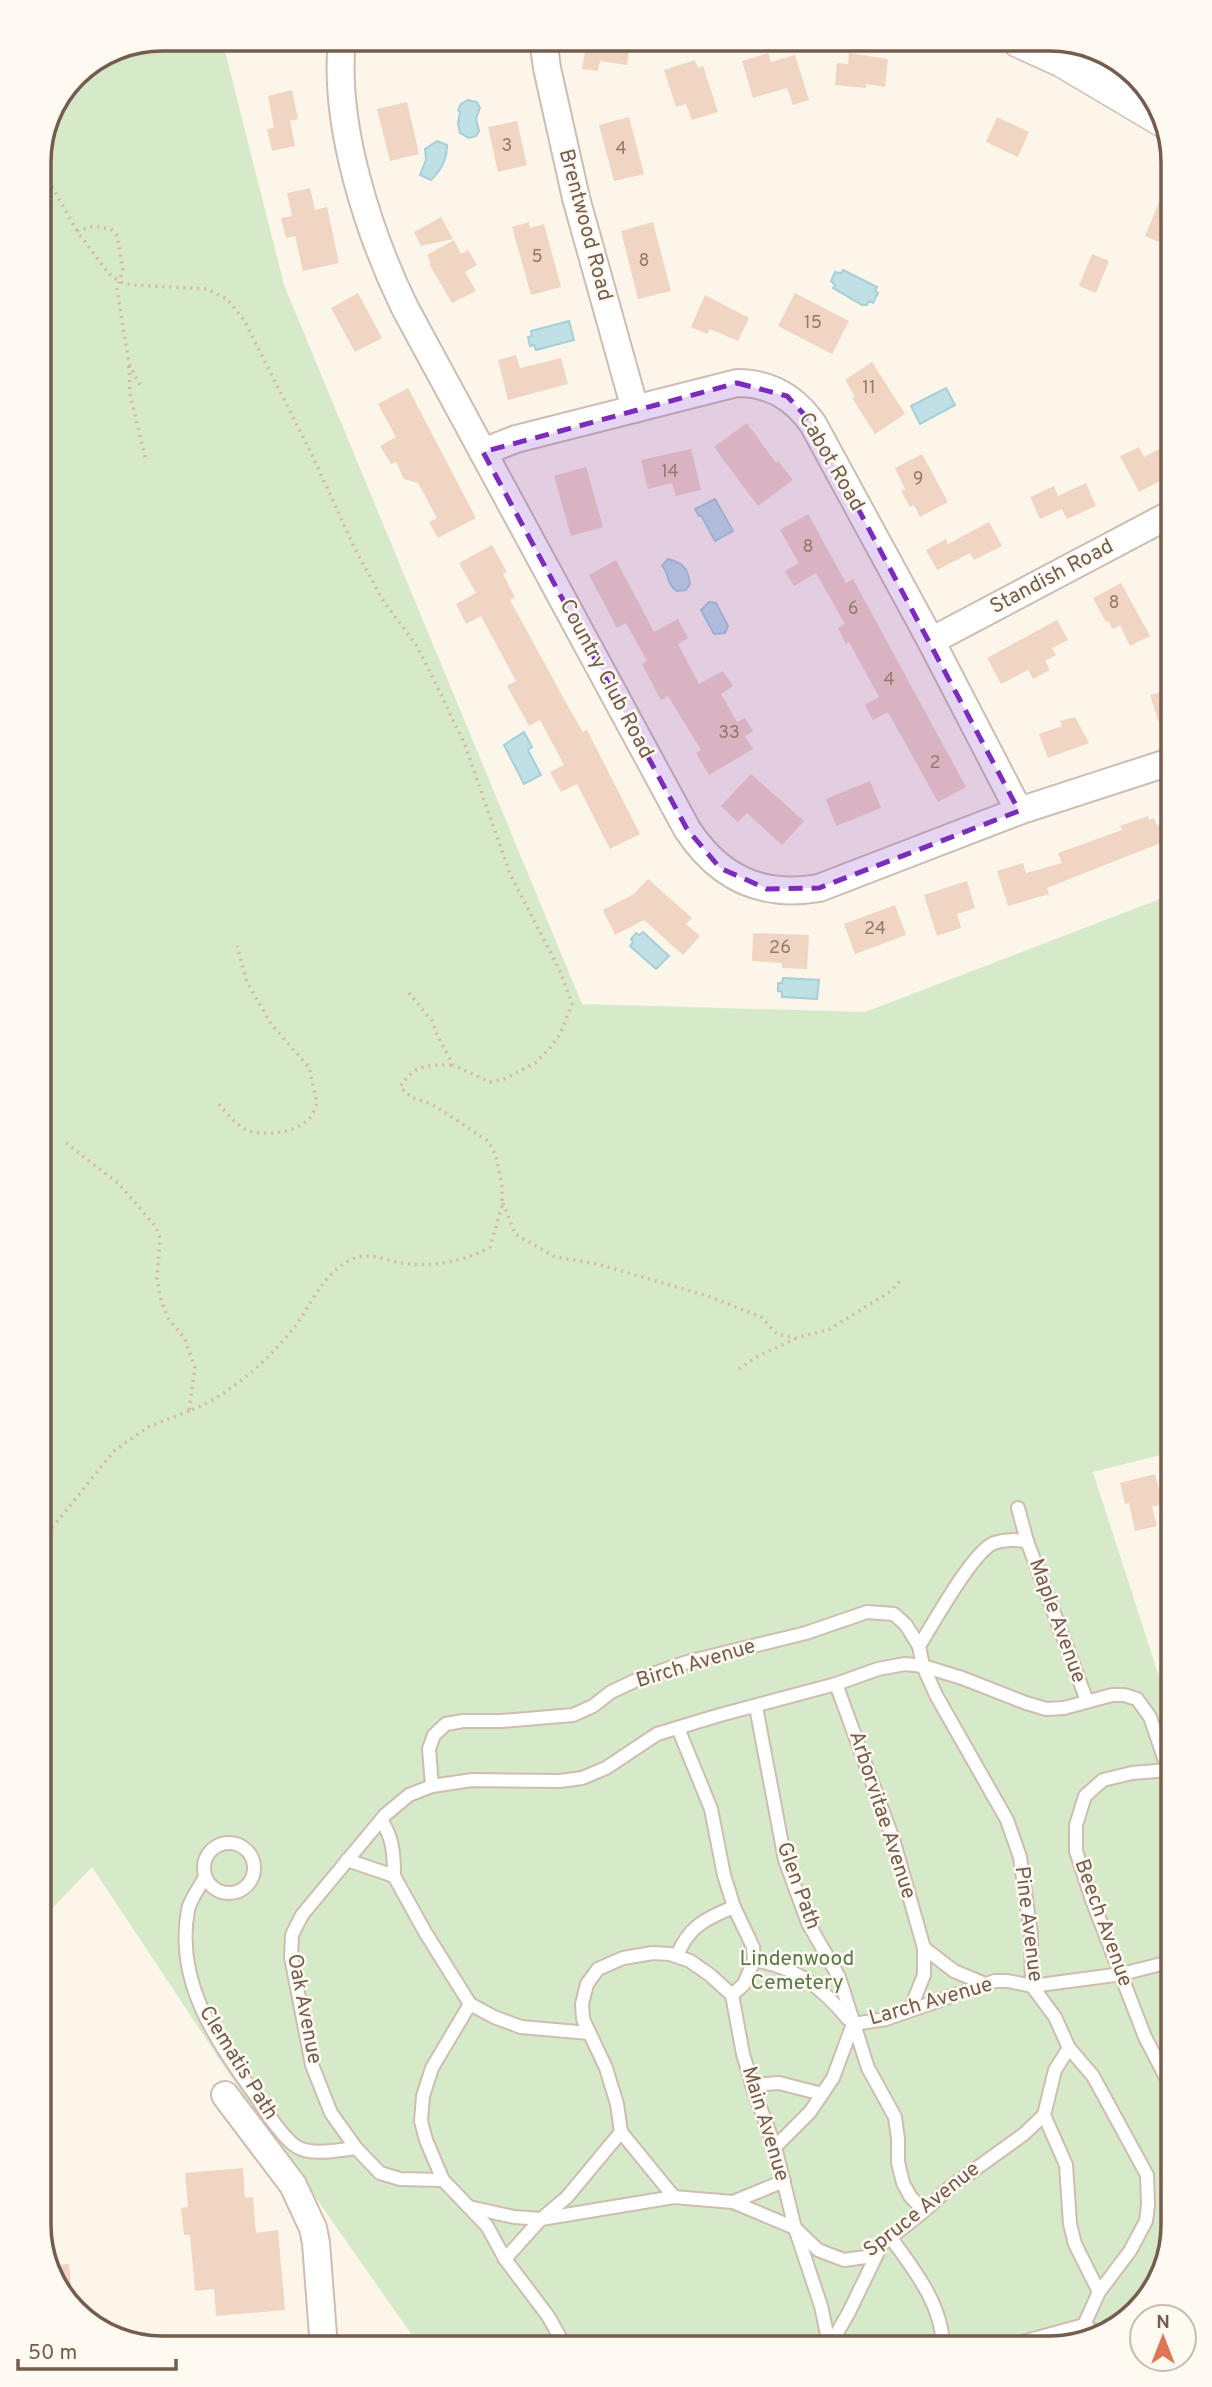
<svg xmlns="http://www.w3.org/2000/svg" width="1212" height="2387" font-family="Overpass,sans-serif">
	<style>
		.green { fill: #d6eac9 }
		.water { fill: #bfe0e5; stroke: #a6cfd7; stroke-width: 2 }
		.building { fill: #f0d5c3 }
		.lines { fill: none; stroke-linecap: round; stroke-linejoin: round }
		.lane-casing { stroke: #cebdb0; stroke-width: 16 }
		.street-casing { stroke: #cebdb0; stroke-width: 30 }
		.secondary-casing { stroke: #d1beae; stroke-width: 40 }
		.path { stroke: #d6b8a5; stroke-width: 3.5; stroke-dasharray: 2 5; stroke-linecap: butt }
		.lane { stroke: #fff; stroke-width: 12 }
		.street { stroke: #fff; stroke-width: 26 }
		.secondary { stroke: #fff; stroke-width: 37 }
		.marked { fill: #7b2cbf; fill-opacity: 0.2; stroke: #7b2cbf; stroke-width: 5; stroke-dasharray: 14 9; stroke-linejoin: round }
		.labels { text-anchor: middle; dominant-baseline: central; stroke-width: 5; stroke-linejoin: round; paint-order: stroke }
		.number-label { font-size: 18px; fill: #947a6b }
		.street-label { font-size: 21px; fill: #765c4e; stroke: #fef9f1 }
		.park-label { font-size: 21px; fill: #557b46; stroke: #fef9f1 }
		.rim { fill: none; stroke: #765c4e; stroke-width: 3.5 }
	</style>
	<rect width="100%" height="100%" fill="#fcf5ea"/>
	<polygon class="green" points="198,39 222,39 284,285 582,1004 865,1012 1173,894 1173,1452 1093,1472 1173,1720 1173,2226 1152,2294 1097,2339 1050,2348 421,2348 234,2081 92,1867 39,1922 39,154 75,74 115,48"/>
	<g class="water">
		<polygon points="468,100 477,102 480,108 476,118 479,131 476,136 469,138 460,133 458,123 460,112 458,110 461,104"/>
		<path d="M437,141l10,4c0,15 -6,25 -16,35l-11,-5 6,-15 -1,-11z"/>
		<polygon points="843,270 877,287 875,291 878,293 873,303 869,301 867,305 862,305 833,288 835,285 831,281 835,272 841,273"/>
		<polygon points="569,321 574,340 536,350 534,345 530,346 528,337 532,336 531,331"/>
		<polygon points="946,388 955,405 920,424 911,406"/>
		<polygon points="715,499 733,531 715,541 701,515 699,516 695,509"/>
		<path d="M668,559c14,4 20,8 22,25l-4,6 -9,1c-12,-8 -7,-18 -15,-25z"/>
		<polygon points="709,602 716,603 728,626 725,633 714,634 701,610"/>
		<polygon points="524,732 532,747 528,750 541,775 524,784 504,745"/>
		<polygon points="643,932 669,956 656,969 630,946 633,942 631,939 636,933 639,935"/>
		<polygon points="783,978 819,980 817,999 782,997 782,992 778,991 778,983 782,983"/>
	</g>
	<g class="building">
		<polygon points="587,39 631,39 627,65 600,61 598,71 582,69"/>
		<polygon points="768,53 771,62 795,55 809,100 793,105 787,88 753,98 742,61"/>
		<polygon points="849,53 888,59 885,87 866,84 866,88 835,85 837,63 848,64"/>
		<polygon points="695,60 698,68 703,66 718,112 692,120 686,104 676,107 664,70"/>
		<polygon points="292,90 298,119 290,121 295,146 272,151 267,129 274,128 268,96"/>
		<polygon points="407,102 419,154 390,161 377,109"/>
		<polygon points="629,117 644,174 614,181 599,125"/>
		<polygon points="997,117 1029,132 1018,157 986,142"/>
		<polygon points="517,121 527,165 498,172 488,127"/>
		<polygon points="310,188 315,210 327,207 339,263 303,271 295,236 286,238 281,218 292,216 287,193"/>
		<polygon points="1160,200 1173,206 1173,248 1145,236"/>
		<polygon points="441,217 453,239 421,246 414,232"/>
		<polygon points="529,222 530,228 544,224 561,287 531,295 512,227"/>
		<polygon points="653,222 671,291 638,299 621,231"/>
		<polygon points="454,240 461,254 468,250 477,265 465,272 476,291 452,303 429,264 431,263 427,255"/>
		<polygon points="1092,254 1109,261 1096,293 1079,286"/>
		<polygon points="358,293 382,338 355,352 331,308"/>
		<polygon points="795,293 849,321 832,354 778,326"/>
		<polygon points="705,295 749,318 738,341 710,329 707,334 691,327"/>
		<polygon points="516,355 520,368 561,358 568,384 508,400 498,360"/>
		<polygon points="872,362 905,414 875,434 852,398 855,397 845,380"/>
		<polygon points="408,388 476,518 438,538 429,522 437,518 418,483 404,479 396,462 391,464 380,446 396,437 378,404"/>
		<polygon points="747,423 776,463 778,461 793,480 758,506 714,447"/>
		<polygon points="1173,442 1173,474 1139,492 1120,456 1139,447 1144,457"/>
		<polygon points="691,449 701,490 676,496 672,483 648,489 641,460"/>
		<polygon points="922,454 948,502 920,517 914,505 910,507 901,491 905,489 895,468"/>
		<polygon points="586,467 603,527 571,536 554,476"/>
		<polygon points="1086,483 1096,506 1067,519 1062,509 1040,519 1030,497 1054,486 1058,496"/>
		<polygon points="808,514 846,583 853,579 966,787 938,802 888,712 873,720 865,705 879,697 849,642 846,644 838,628 845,624 816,573 794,586 785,571 799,563 780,530"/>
		<polygon points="989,522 1002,546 974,560 970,553 937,570 926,550 946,539 948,544"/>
		<polygon points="492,545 507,572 503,574 515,597 510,600 570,710 583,732 587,730 640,834 610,849 577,784 561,792 550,772 564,765 540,720 529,726 507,686 516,681 481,616 466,624 456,604 476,593 459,563"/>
		<polygon points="616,560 654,632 678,619 688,638 678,644 699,684 723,671 733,686 721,694 737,722 745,718 753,731 745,736 753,749 709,775 696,753 701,750 668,696 661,700 642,664 647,661 626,623 617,628 589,575"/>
		<polygon points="1121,583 1150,636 1130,646 1120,625 1113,629 1108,621 1106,622 1093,598"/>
		<polygon points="1057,620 1068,640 1052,648 1056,655 1045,661 1050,670 1033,679 1028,670 1001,684 987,658"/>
		<polygon points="1173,688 1173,718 1159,723 1150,695"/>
		<polygon points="1075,717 1089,743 1048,758 1039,734 1062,726 1060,721"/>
		<polygon points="751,774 804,821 782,845 747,813 738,822 721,806"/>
		<polygon points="870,781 881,808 836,826 826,799"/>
		<polygon points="1148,816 1149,820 1154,818 1157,826 1167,822 1173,838 1047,888 1049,894 1008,906 997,871 1023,863 1026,873 1062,863 1058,853 1122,830 1120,826"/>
		<polygon points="648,879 692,918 686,924 700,936 683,955 644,920 615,935 603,910 634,894"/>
		<polygon points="967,881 975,908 957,914 961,928 937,936 924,895"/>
		<polygon points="895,905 906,935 855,954 844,924"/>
		<polygon points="753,933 809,935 807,969 782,968 782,963 752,961"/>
		<polygon points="1155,1474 1163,1504 1152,1507 1157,1526 1135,1531 1129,1503 1125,1504 1120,1483"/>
		<polygon points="243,2168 245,2198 253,2197 256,2233 278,2230 285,2310 216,2316 214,2289 195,2291 190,2235 184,2235 181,2208 188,2207 185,2173"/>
		<polygon points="69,2264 73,2305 48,2272 47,2266"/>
	</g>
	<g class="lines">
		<defs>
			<g id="lane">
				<polyline points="1018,1508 1027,1541 1087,1701"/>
				<polyline points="836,1684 893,1839 924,1948 924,1975 910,2010"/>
				<polyline points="756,1707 785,1860 808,1923 839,1977 868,2068 895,2117 898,2139 898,2162 903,2183 910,2196 924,2211"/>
				<polyline points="678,1728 711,1809 724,1875 734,1907 753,1947 754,1960 744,1984 732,1995"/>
				<polyline points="1169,1770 1132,1773 1103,1780 1085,1796 1076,1825 1076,1851 1092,1900 1145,2037 1173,2091"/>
				<polyline points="432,1786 429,1749 434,1735 446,1724 463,1721 501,1721 573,1715 593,1706 611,1692 641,1678 687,1662 806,1633 867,1612 894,1614 906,1625 919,1646"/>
				<path d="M381,1820c12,17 13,35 13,56"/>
				<circle cx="229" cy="1868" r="25"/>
				<polyline points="347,1860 394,1876 425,1932 470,2004"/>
				<path d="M205,1877c-5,10 -15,22 -17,33 -13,71 26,127 65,182 10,15 29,46 44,55 16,9 42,3 59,1"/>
				<polyline points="924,1948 954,1971 985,1984"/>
				<path d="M677,1956c11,-29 29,-38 57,-49"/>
				<path d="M754,1960c41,7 68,27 94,59"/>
				<polyline points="732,1995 743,2054 754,2091 775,2147 795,2228 821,2306 830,2348"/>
				<polyline points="853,2024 886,2019 995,1981 1008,1981 1032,1986 1122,1974 1173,1961"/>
				<polyline points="1069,2048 1055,2070 1044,2115 1066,2165 1070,2224 1075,2244 1099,2292"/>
				<polyline points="752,2085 779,2083 822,2094"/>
				<polyline points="775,2147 810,2112 833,2078 853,2024"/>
				<polyline points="443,2180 400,2179 380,2173 356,2148 331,2113 312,2065 291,1957 292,1935 302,1915 385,1815 409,1795 432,1786 472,1780 560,1781 582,1778 606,1768 657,1734 720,1715 836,1684 878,1669 905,1664 923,1666 962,1678 1026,1703 1046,1709 1064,1708 1112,1695 1124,1695 1137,1699 1150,1717 1173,1784"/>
				<polyline points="674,2197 621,2132 617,2104 606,2068 583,2019 582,2004 587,1984 598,1969 623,1958 653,1953 670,1954 690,1961 710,1975 732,1995"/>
				<polyline points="733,2202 795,2228 818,2250 844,2260 866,2257 924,2211 949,2188 1024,2134 1044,2115"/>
				<polyline points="469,2207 514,2217 541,2219 674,2197 733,2202 784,2181"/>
				<path d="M891,2238c24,33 52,68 52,110"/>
				<polyline points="505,2259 541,2219 567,2197 621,2132"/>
				<polyline points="1084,2325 1101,2336"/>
				<polyline points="829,2347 849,2312 879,2250"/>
				<polyline points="566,2348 548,2316 505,2259 487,2226 443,2180 426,2140 421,2121 423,2096 432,2068 470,2004 494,2017 521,2027 589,2033"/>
				<polyline points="774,2348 829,2347"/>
				<path d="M1001,2348l83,-23 15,-33 31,-41 16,-30 2,-16 -1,-30 -54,-99 -24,-28 -14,-31 -23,-31 -1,-52 -11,-77 -13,-37 -71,-125 -13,-29 -4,-20c14,-22 54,-95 75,-103 11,-4 22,-3 33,-2"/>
			</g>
			<g id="street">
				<path d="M342,39c-9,85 26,193 63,269l282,521c32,49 74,69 132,59l200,-77 154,-50"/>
				<polyline points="543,39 547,68 576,198 635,409"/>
				<path d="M483,452l33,-13 221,-56c33,0 57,14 76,41l118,217 88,170"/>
				<polyline points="931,641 1173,513"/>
				<polyline points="225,2095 293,2185 313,2228 316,2243 324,2348"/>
			</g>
			<polyline id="secondary" points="1020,39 1064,59 1165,119"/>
		</defs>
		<use href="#lane" class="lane-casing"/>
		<use href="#street" class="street-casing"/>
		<use href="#secondary" class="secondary-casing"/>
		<g class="path">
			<polyline points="39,170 51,185 77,231 108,273 120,282 132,285 207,289 227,299 244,320 312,455 355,549 384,602 417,646 432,676 465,745 510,874 560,971 572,1004 560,1034 550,1048 535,1063 504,1079 490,1082 453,1065 437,1035 432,1021 408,992"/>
			<polyline points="39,187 51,185"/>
			<polyline points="77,231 94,226 105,228 111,229 117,236 123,270 117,289 129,364 140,385"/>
			<polyline points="129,366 130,394 146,460"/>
			<path d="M219,1104c7,9 17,21 28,26 18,7 49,3 63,-12 3,-4 5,-11 7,-15l-8,-36 -38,-43 -24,-42 -10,-36"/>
			<path d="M66,1143l53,41 37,43 4,11 -3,40 3,19 8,21 17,21 10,29 -6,43c39,-15 78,-49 104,-82 19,-25 31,-59 62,-71 14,-6 33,3 47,5 28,5 64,-2 88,-16l12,-41v-20l-6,-30 -8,-15 -56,-37 -19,-6 -13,-11c15,-23 27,-22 53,-22"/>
			<polyline points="503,1203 515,1234 555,1257 597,1264 708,1296 761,1317 777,1334 796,1338 830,1329 891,1291 902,1279"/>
			<polyline points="739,1369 758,1356 795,1339"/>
			<polyline points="39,1544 114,1451 148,1427 189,1411"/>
		</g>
		<use href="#lane" class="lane"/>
		<use href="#street" class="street"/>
		<use href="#secondary" class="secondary"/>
	</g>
	<path class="marked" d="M737,383l50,13 26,28 206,387 -200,77 -52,1 -47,-21 -33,-39 -204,-377z"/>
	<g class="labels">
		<g class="number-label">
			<text x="507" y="146">3</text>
			<text x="621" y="149">4</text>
			<text x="537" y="257">5</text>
			<text x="644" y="261">8</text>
			<text x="813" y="323">15</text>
			<text x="869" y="388">11</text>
			<text x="670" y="472">14</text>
			<text x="918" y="479">9</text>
			<text x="808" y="547">8</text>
			<text x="1114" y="603">8</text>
			<text x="853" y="609">6</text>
			<text x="889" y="680">4</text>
			<text x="729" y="733">33</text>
			<text x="935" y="763">2</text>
			<text x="875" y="929">24</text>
			<text x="780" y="948">26</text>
		</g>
		<g class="street-label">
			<text transform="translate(585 225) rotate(75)">Brentwood Road</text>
			<text transform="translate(831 462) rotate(60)">Cabot Road</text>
			<text transform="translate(1052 577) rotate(-28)">Standish Road</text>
			<text transform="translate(606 679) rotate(62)">Country Club Road</text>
			<text transform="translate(1057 1621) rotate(70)">Maple Avenue</text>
			<text transform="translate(696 1664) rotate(-17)">Birch Avenue</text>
			<text transform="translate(882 1815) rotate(72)">Arborvitae Avenue</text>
			<text transform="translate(798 1886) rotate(70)">Glen Path</text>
			<text transform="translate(1103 1923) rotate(70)">Beech Avenue</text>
			<text transform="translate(1028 1924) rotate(83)">Pine Avenue</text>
			<text transform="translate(931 2002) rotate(-16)">Larch Avenue</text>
			<text transform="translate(304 2009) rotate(79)">Oak Avenue</text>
			<text transform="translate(238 2063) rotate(58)">Clematis Path</text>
			<text transform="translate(765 2124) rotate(73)">Main Avenue</text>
			<text transform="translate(922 2210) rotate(-38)">Spruce Avenue</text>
		</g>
		<g class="park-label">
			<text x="797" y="1959">Lindenwood<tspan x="797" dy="24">Cemetery</tspan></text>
		</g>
	</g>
	<path d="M0 0H1212V2387H0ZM162 51H1050A111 111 0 0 1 1161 162V2225A111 111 0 0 1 1050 2336H162A111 111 0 0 1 51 2225V162A111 111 0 0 1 162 51Z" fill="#fef9f1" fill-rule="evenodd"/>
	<path class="rim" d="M162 51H1050A111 111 0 0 1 1161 162V2225A111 111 0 0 1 1050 2336H162A111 111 0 0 1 51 2225V162A111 111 0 0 1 162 51Z"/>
	<g transform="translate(1163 2338)"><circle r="33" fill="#fef9f1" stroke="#c8bab0" stroke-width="2"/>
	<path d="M0-5L12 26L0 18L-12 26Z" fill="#e07556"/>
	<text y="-10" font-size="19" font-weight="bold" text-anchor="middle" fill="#765c4e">N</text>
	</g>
	<path d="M18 2359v10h158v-10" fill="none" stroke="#765c4e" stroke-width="3.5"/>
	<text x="28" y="2359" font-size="21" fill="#765c4e" stroke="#fef9f1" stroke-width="5" paint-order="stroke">50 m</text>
</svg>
